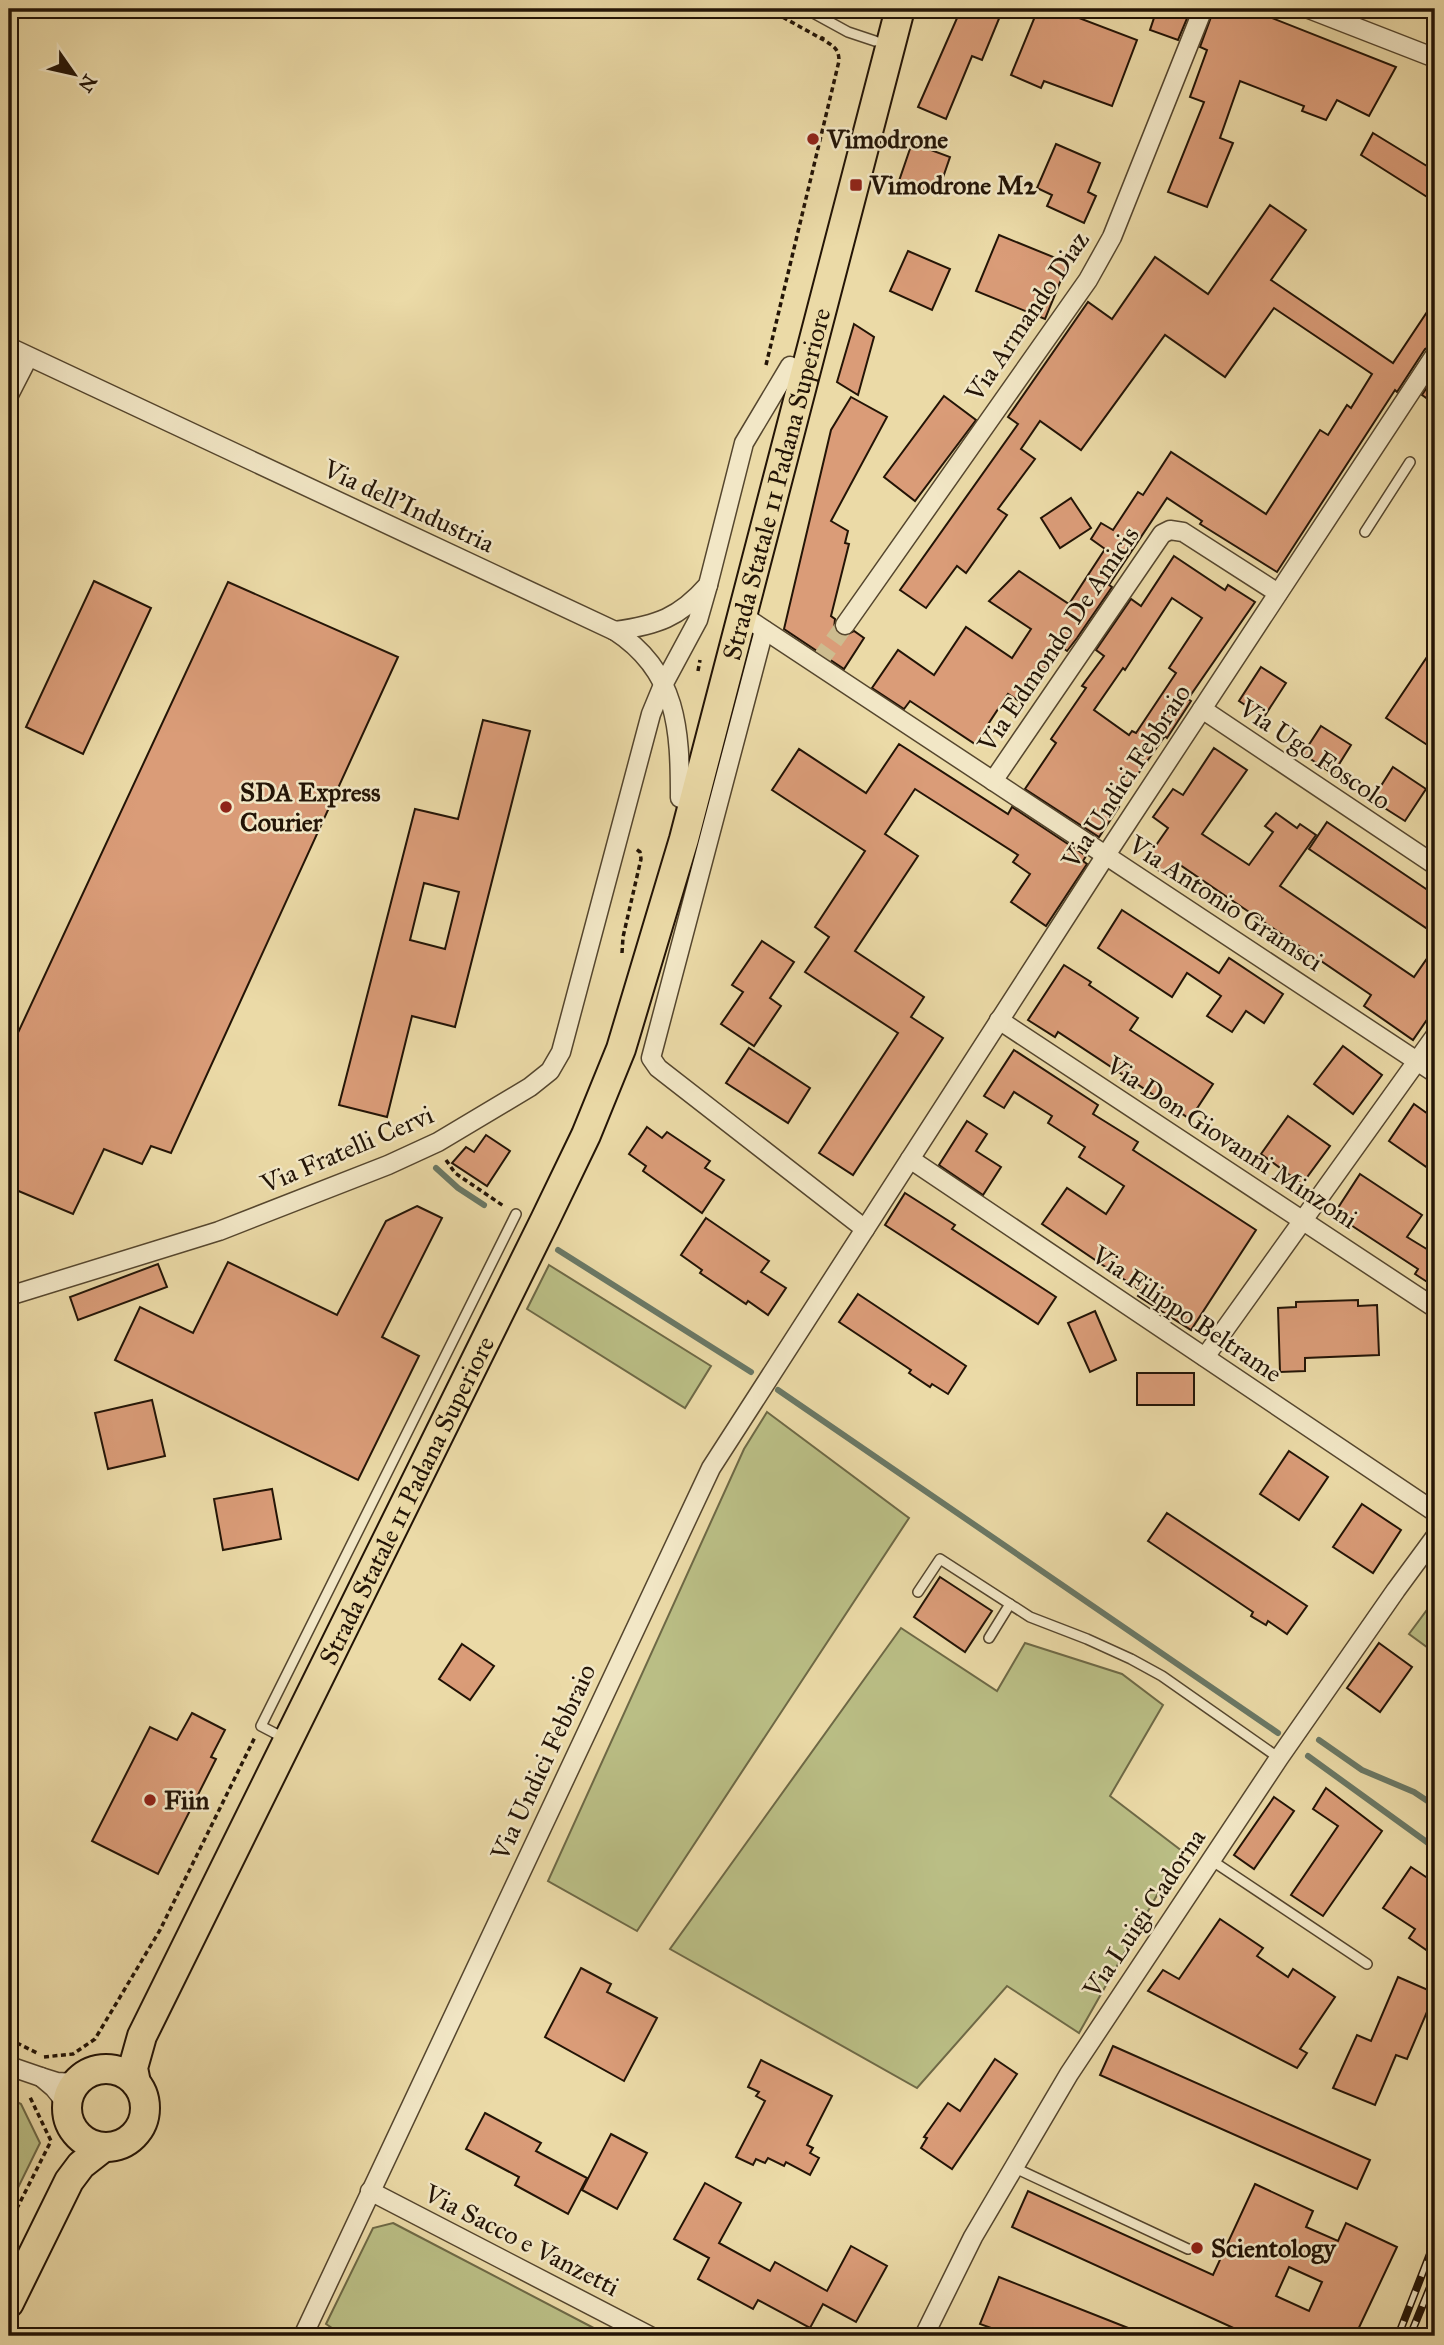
<svg xmlns="http://www.w3.org/2000/svg" width="1444" height="2345" font-family="'IM FELL Great Primer',serif">
	<style>
		.green { fill: #babe85; stroke: #6e6946; stroke-width: 2 }
		.lines { fill: none; stroke-linecap: round; stroke-linejoin: round }
		.stream { stroke: #6a7865; stroke-width: 6 }
		.building { fill: #da9c78; stroke: #231406; stroke-width: 2; fill-rule: evenodd }
		.street-tunnel { stroke: #cdbc8f; stroke-width: 18; stroke-dasharray: 18 9; stroke-linecap: butt }
		.lane-casing { stroke: #55462e; stroke-width: 12 }
		.street-casing { stroke: #55462e; stroke-width: 21 }
		.primary-casing { stroke: #231406; stroke-width: 32 }
		.path { stroke: #231406; stroke-width: 3.5; stroke-dasharray: 5 3.5; stroke-linecap: butt }
		.lane { stroke: #f2e7c6; stroke-width: 9 }
		.street { stroke: #f2e7c6; stroke-width: 18 }
		.primary { stroke: #ebdaa7; stroke-width: 28 }
		.rail-casing { stroke: #231406; stroke-width: 8 }
		.rail { stroke: #f2e7c6; stroke-width: 5; stroke-dasharray: 16; stroke-linecap: butt }
		.poi-dot { fill: #8f2418; stroke: #f2e7c6; stroke-width: 2.5 }
		.labels { text-anchor: middle; dominant-baseline: central; stroke-width: 5; stroke-linejoin: round; paint-order: stroke }
		.poi-label { font-size: 26px; font-weight: bold; fill: #231406; stroke: #f2e7c6; text-anchor: start }
		.street-label { font-size: 26px; fill: #231406; stroke: #f2e7c6 }
	</style>
	<rect width="100%" height="100%" fill="#ebdaa7"/>
	<filter id="stains"><feTurbulence type="fractalNoise" baseFrequency=".00286" numOctaves="4"/><feColorMatrix values="0 0 0 0 .2 0 0 0 0 .09 0 0 0 0 .02 0 0 0 .5 -.17"/></filter>
	<radialGradient id="worn" r=".72"><stop offset=".6" stop-color="#630" stop-opacity="0"/><stop offset="1" stop-color="#630" stop-opacity=".3"/></radialGradient>
	<g class="green">
		<polygon points="549,1265 711,1366 685,1408 527,1309"/>
		<polygon points="767,1412 909,1518 637,1931 548,1881 744,1449"/>
		<polygon points="1435,1599 1435,1653 1409,1634"/>
		<polygon points="901,1628 997,1691 1025,1643 1122,1674 1163,1705 1110,1796 1182,1851 1079,2033 1007,1986 917,2088 670,1949"/>
		<polygon points="9,2098 21,2104 40,2143 9,2206"/>
		<polygon points="393,2223 609,2336 344,2336 326,2324 373,2228"/>
	</g>
	<g class="lines">
		<g class="stream">
			<polyline points="436,1168 458,1188 484,1205"/>
			<polyline points="558,1250 751,1372"/>
			<polyline points="778,1390 1278,1733"/>
			<polyline points="1319,1740 1362,1770 1414,1792 1435,1806"/>
			<polyline points="1308,1756 1435,1848"/>
		</g>
	</g>
	<g class="building">
		<polygon points="961,9 1003,9 982,60 972,56 946,119 918,107"/>
		<polygon points="1038,9 1074,9 1071,15 1137,40 1112,106 1044,81 1041,88 1011,75"/>
		<polygon points="1157,9 1191,9 1178,40 1150,30"/>
		<polygon points="1214,9 1249,9 1396,67 1369,116 1337,100 1326,120 1302,111 1304,106 1240,81 1220,138 1233,143 1207,207 1168,192 1204,102 1190,97 1207,50 1200,47"/>
		<polygon points="1373,133 1435,171 1435,202 1361,155"/>
		<polygon points="912,143 950,157 937,195 899,181"/>
		<polygon points="1056,144 1100,163 1088,192 1096,196 1084,223 1047,206 1052,195 1037,188"/>
		<polygon points="1270,205 1306,230 1271,280 1393,363 1435,300 1435,344 1425,349 1397,392 1395,390 1277,572 1200,524 1202,521 1167,498 1109,585 1112,587 1077,638 1067,651 1060,646 1022,703 1008,694 975,744 910,701 904,709 872,688 898,650 934,675 966,627 1012,658 1031,629 989,601 1019,571 1069,604 1105,549 1091,539 1101,523 1113,530 1138,492 1143,495 1171,452 1266,514 1320,430 1328,435 1347,405 1351,408 1372,374 1274,308 1225,377 1165,335 1081,450 1040,421 1021,449 1035,459 998,509 1007,515 966,573 957,566 926,608 900,590 1018,424 1008,417 1088,302 1112,319 1155,257 1208,294"/>
		<polygon points="999,235 1068,263 1045,319 976,291"/>
		<polygon points="908,251 950,269 932,310 890,291"/>
		<polygon points="854,324 874,337 858,395 837,382"/>
		<polygon points="1435,375 1435,404 1422,395"/>
		<polygon points="944,396 976,420 915,501 884,477"/>
		<polygon points="851,397 887,417 831,521 848,531 845,543 849,544 831,616 835,619 834,629 843,636 854,631 864,638 844,669 784,629 831,430"/>
		<polygon points="1071,498 1091,528 1060,548 1041,518"/>
		<path d="M1174,556l51,34 3,-5 27,17 -67,97 3,2 -24,37 -2,-2 -49,69 3,2 -20,30 -74,-48 31,-46 -5,-4 35,-51 -4,-2 22,-30 -8,-6 35,-51 10,7zM1172,598l30,20 -33,50 7,5 -40,60 -4,-2 -3,4 -35,-25 29,-42 2,2z"/>
		<polygon points="94,581 151,608 83,754 26,727"/>
		<polygon points="228,582 398,657 171,1153 151,1146 142,1164 104,1149 73,1214 9,1187 9,1097 15,1083 9,1080 9,1052"/>
		<polygon points="1435,645 1435,750 1386,718"/>
		<polygon points="1261,667 1286,683 1264,717 1239,701"/>
		<path d="M483,720l47,11 -75,296 -43,-11 -25,101 -48,-12 76,-296 43,10zM424,883l35,9 -14,57 -35,-9z"/>
		<polygon points="1321,726 1351,745 1333,774 1303,754"/>
		<polygon points="899,744 1008,814 1012,807 1086,856 1083,861 1087,864 1046,926 1011,902 1030,874 1013,862 1018,855 915,789 885,834 918,856 855,951 924,997 911,1017 943,1038 853,1175 819,1153 898,1033 805,972 829,937 815,927 865,851 772,790 799,749 866,793"/>
		<polygon points="1214,748 1247,770 1202,834 1249,865 1273,832 1265,826 1276,813 1297,828 1300,824 1316,835 1280,886 1414,977 1435,947 1435,1008 1413,1040 1364,1006 1371,995 1180,865 1171,879 1145,861 1168,828 1153,817 1173,789 1183,795"/>
		<polygon points="1393,767 1426,789 1405,821 1372,800"/>
		<polygon points="1327,822 1435,895 1435,934 1309,849"/>
		<polygon points="1122,910 1219,973 1229,958 1283,994 1264,1023 1246,1011 1232,1032 1207,1016 1221,996 1187,973 1172,997 1098,948"/>
		<polygon points="762,941 794,962 770,998 781,1006 754,1046 721,1024 743,992 732,985"/>
		<polygon points="1064,965 1091,982 1089,985 1138,1018 1130,1030 1213,1084 1190,1119 1058,1032 1055,1037 1028,1020"/>
		<polygon points="1343,1046 1382,1075 1353,1114 1314,1084"/>
		<polygon points="749,1048 810,1088 788,1123 726,1083"/>
		<polygon points="1014,1050 1098,1105 1093,1114 1138,1142 1133,1150 1256,1230 1191,1330 1138,1296 1141,1291 1042,1224 1067,1188 1106,1214 1124,1186 1079,1157 1085,1147 1048,1123 1052,1116 1014,1092 1004,1108 984,1096"/>
		<polygon points="1414,1104 1435,1119 1435,1173 1389,1141"/>
		<polygon points="1288,1116 1330,1146 1302,1184 1261,1154"/>
		<polygon points="967,1121 987,1134 976,1151 1001,1167 983,1195 939,1165"/>
		<polygon points="647,1127 662,1138 667,1132 710,1161 705,1168 724,1180 702,1213 643,1171 646,1166 629,1154"/>
		<polygon points="486,1135 510,1151 487,1186 452,1163 466,1147 474,1152"/>
		<polygon points="1360,1174 1422,1215 1407,1237 1430,1251 1435,1243 1435,1287 1415,1274 1418,1269 1334,1214"/>
		<polygon points="905,1193 955,1225 952,1229 1056,1297 1038,1324 885,1225"/>
		<polygon points="417,1206 442,1218 382,1337 419,1356 358,1480 115,1360 140,1307 193,1333 228,1262 337,1315 386,1221"/>
		<polygon points="706,1218 769,1261 761,1272 786,1288 768,1315 748,1301 746,1304 700,1273 702,1270 681,1255"/>
		<polygon points="158,1264 167,1287 78,1320 70,1297"/>
		<polygon points="858,1294 966,1366 948,1394 932,1384 930,1387 909,1373 911,1370 839,1322"/>
		<polygon points="1358,1300 1358,1306 1377,1305 1379,1355 1305,1358 1305,1371 1280,1372 1278,1308 1296,1307 1296,1302"/>
		<polygon points="1095,1311 1116,1360 1090,1372 1068,1323"/>
		<rect x="1137" y="1373" width="57" height="32"/>
		<polygon points="152,1400 165,1456 108,1469 95,1413"/>
		<polygon points="1289,1451 1328,1477 1299,1520 1260,1494"/>
		<polygon points="272,1489 281,1539 223,1550 214,1499"/>
		<polygon points="1362,1504 1401,1530 1373,1573 1333,1547"/>
		<polygon points="1167,1513 1307,1606 1287,1634 1268,1621 1266,1625 1251,1616 1253,1612 1148,1541"/>
		<polygon points="940,1577 992,1611 965,1652 914,1617"/>
		<polygon points="1379,1643 1412,1667 1380,1712 1347,1688"/>
		<polygon points="462,1644 494,1666 470,1700 439,1679"/>
		<polygon points="192,1713 225,1730 211,1757 216,1759 158,1874 92,1841 150,1727 177,1740"/>
		<polygon points="1326,1788 1382,1831 1323,1916 1291,1895 1338,1826 1313,1809"/>
		<polygon points="1274,1797 1294,1811 1254,1869 1234,1855"/>
		<polygon points="1411,1867 1435,1883 1435,1956 1409,1938 1415,1929 1383,1908"/>
		<polygon points="1220,1919 1263,1948 1257,1956 1288,1977 1293,1969 1335,1997 1300,2049 1307,2053 1297,2068 1148,1991 1163,1970 1179,1979"/>
		<polygon points="581,1968 611,1984 607,1992 657,2018 624,2081 545,2037"/>
		<polygon points="1398,1977 1435,1993 1407,2059 1396,2055 1375,2105 1333,2088 1357,2035 1371,2041"/>
		<polygon points="1113,2046 1370,2160 1357,2189 1100,2075"/>
		<polygon points="995,2059 1017,2074 952,2169 921,2148 927,2138 924,2137 948,2103 960,2111"/>
		<polygon points="761,2060 832,2096 807,2145 813,2148 810,2153 819,2158 810,2175 786,2162 784,2166 768,2158 765,2163 756,2159 753,2165 736,2157 765,2101 756,2096 759,2092 748,2087"/>
		<polygon points="485,2113 541,2143 536,2151 587,2178 568,2214 515,2185 519,2177 466,2149"/>
		<polygon points="611,2134 647,2153 617,2209 582,2190"/>
		<polygon points="705,2183 741,2203 719,2243 770,2271 775,2262 827,2291 851,2246 887,2266 856,2322 823,2304 810,2328 758,2300 753,2309 698,2279 709,2258 674,2239"/>
		<path d="M1255,2184l58,27 -7,16 32,14 8,-18 51,24 -42,89h-104l-239,-109 16,-36 185,84zM1289,2267l33,15 -13,29 -33,-15z"/>
		<polygon points="999,2277 1146,2335 1146,2336 1013,2336 980,2324"/>
	</g>
	<g class="lines">
		<polyline class="street-tunnel" points="818,663 845,625"/>
		<defs>
			<g id="lane">
				<polyline points="806,9 848,32 875,41"/>
				<polyline points="1365,532 1410,462"/>
				<polyline points="918,1592 940,1559 1030,1617 1087,1639 1131,1659 1162,1676 1279,1758"/>
				<polyline points="989,1638 1010,1604"/>
				<polyline points="284,1738 261,1726 516,1214"/>
				<polyline points="1211,1860 1367,1964"/>
				<polyline points="1013,2167 1188,2249"/>
			</g>
			<g id="street">
				<polyline points="1309,9 1435,58"/>
				<path d="M9,347l606,284c63,41 65,99 65,167"/>
				<polyline points="9,395 28,358"/>
				<polyline points="742,615 1435,1073"/>
				<polyline points="845,625 1088,280 1112,237 1203,9"/>
				<polyline points="764,630 651,1058 658,1068 865,1229"/>
				<path d="M615,631c42,-6 64,-13 93,-46l36,-142 46,-77"/>
				<polyline points="1202,709 1435,865"/>
				<polyline points="993,781 1162,534 1170,530 1183,532 1278,593"/>
				<polyline points="999,1020 1435,1308"/>
				<polyline points="910,1159 1435,1512"/>
				<polyline points="9,1296 219,1231 388,1165 438,1142 530,1087 550,1071 561,1052 651,714 663,685 698,620 708,585"/>
				<polyline points="1205,1357 1435,1036"/>
				<polyline points="9,2066 41,2077"/>
				<polyline points="67,2104 54,2088 41,2077 57,2082 76,2083"/>
				<polyline points="370,2191 650,2336"/>
				<polyline points="303,2336 711,1468 1106,855 1435,355"/>
				<polyline points="924,2336 973,2237 1069,2074 1279,1758 1396,1590 1435,1537"/>
			</g>
			<g id="primary">
				<circle cx="106" cy="2108" r="39"/>
				<path id="s1" d="M136,2083l-3,-15 9,-32 403,-816 41,-85 35,-86 63,-210 216,-830"/>
				<polyline points="9,2303 69,2181 81,2165 104,2147"/>
			</g>
		</defs>
		<use href="#lane" class="lane-casing"/>
		<use href="#street" class="street-casing"/>
		<use href="#primary" class="primary-casing"/>
		<g class="path">
			<polyline points="768,9 822,39"/>
			<path d="M766,365l73,-304c0,-13 -6,-15 -17,-22l3,-5"/>
			<polyline points="698,671 700,660"/>
			<polyline points="622,953 623,937 641,859 640,852 636,849"/>
			<polyline points="446,1160 455,1173 505,1207"/>
			<polyline points="9,2039 39,2054"/>
			<polyline points="44,2057 73,2054 95,2039 160,1930 255,1737"/>
			<polyline points="9,2224 51,2141 29,2095"/>
		</g>
		<use href="#lane" class="lane"/>
		<use href="#street" class="street"/>
		<use href="#primary" class="primary"/>
		<defs>
			<g id="rail">
				<polyline points="1398,2336 1435,2241"/>
				<polyline points="1410,2336 1435,2275"/>
			</g>
		</defs>
		<use href="#rail" class="rail-casing"/>
		<use href="#rail" class="rail"/>
	</g>
	<g class="poi-dot">
		<circle cx="813" cy="139" r="7"/>
		<rect x="849" y="178" width="14" height="14" rx="3.5"/>
		<circle cx="226" cy="807" r="7"/>
		<circle cx="150" cy="1800" r="7"/>
		<circle cx="1197" cy="2248" r="7"/>
	</g>
	<g class="labels">
		<g class="poi-label">
			<text x="827" y="139">Vimodrone</text>
			<text x="870" y="185">Vimodrone M2</text>
			<text x="240" y="792">SDA Express<tspan x="240" dy="30">Courier</tspan></text>
			<text x="164" y="1800">Fiin</text>
			<text x="1211" y="2248">Scientology</text>
		</g>
		<g class="street-label">
			<text transform="translate(1027 316) rotate(-56)">Via Armando Diaz</text>
			<text stroke="none"><textPath href="#s1" startOffset="1732">Strada Statale 11 Padana Superiore</textPath></text>
			<text transform="translate(409 506) rotate(25)">Via dell'Industria</text>
			<text transform="translate(1058 639) rotate(-56)">Via Edmondo De Amicis</text>
			<text transform="translate(1315 754) rotate(34)">Via Ugo Foscolo</text>
			<text transform="translate(1126 776) rotate(-57)">Via Undici Febbraio</text>
			<text transform="translate(1226 903) rotate(33)">Via Antonio Gramsci</text>
			<text transform="translate(1232 1142) rotate(33)">Via Don Giovanni Minzoni</text>
			<text transform="translate(347 1149) rotate(-23)">Via Fratelli Cervi</text>
			<text transform="translate(1187 1314) rotate(34)">Via Filippo Beltrame</text>
			<text stroke="none"><textPath href="#s1" startOffset="646">Strada Statale 11 Padana Superiore</textPath></text>
			<text transform="translate(543 1762) rotate(-65)">Via Undici Febbraio</text>
			<text transform="translate(1144 1913) rotate(-56)">Via Luigi Cadorna</text>
			<text transform="translate(522 2240) rotate(27)">Via Sacco e Vanzetti</text>
		</g>
	</g>
	<rect width="1444" height="2345" fill="none" stroke="#ebdaa7" stroke-width="35"/>
	<rect x="10" y="10" width="1423" height="2324" fill="none" stroke="#231406" stroke-width="3.5"/>
	<rect x="18" y="18" width="1409" height="2310" fill="none" stroke="#231406" stroke-width="2"/>
	<g transform="translate(74 74) rotate(124)" stroke="#f2e7c6" stroke-width="5" paint-order="stroke">
	<path d="M0-5L12 26L0 18L-12 26Z" fill="#231406"/>
	<text y="-10" font-size="19" font-weight="bold" text-anchor="middle" fill="#231406">N</text>
	</g>
	<rect width="100%" height="100%" filter="url(#stains)"/>
	<rect width="100%" height="100%" fill="url(#worn)"/>
</svg>
